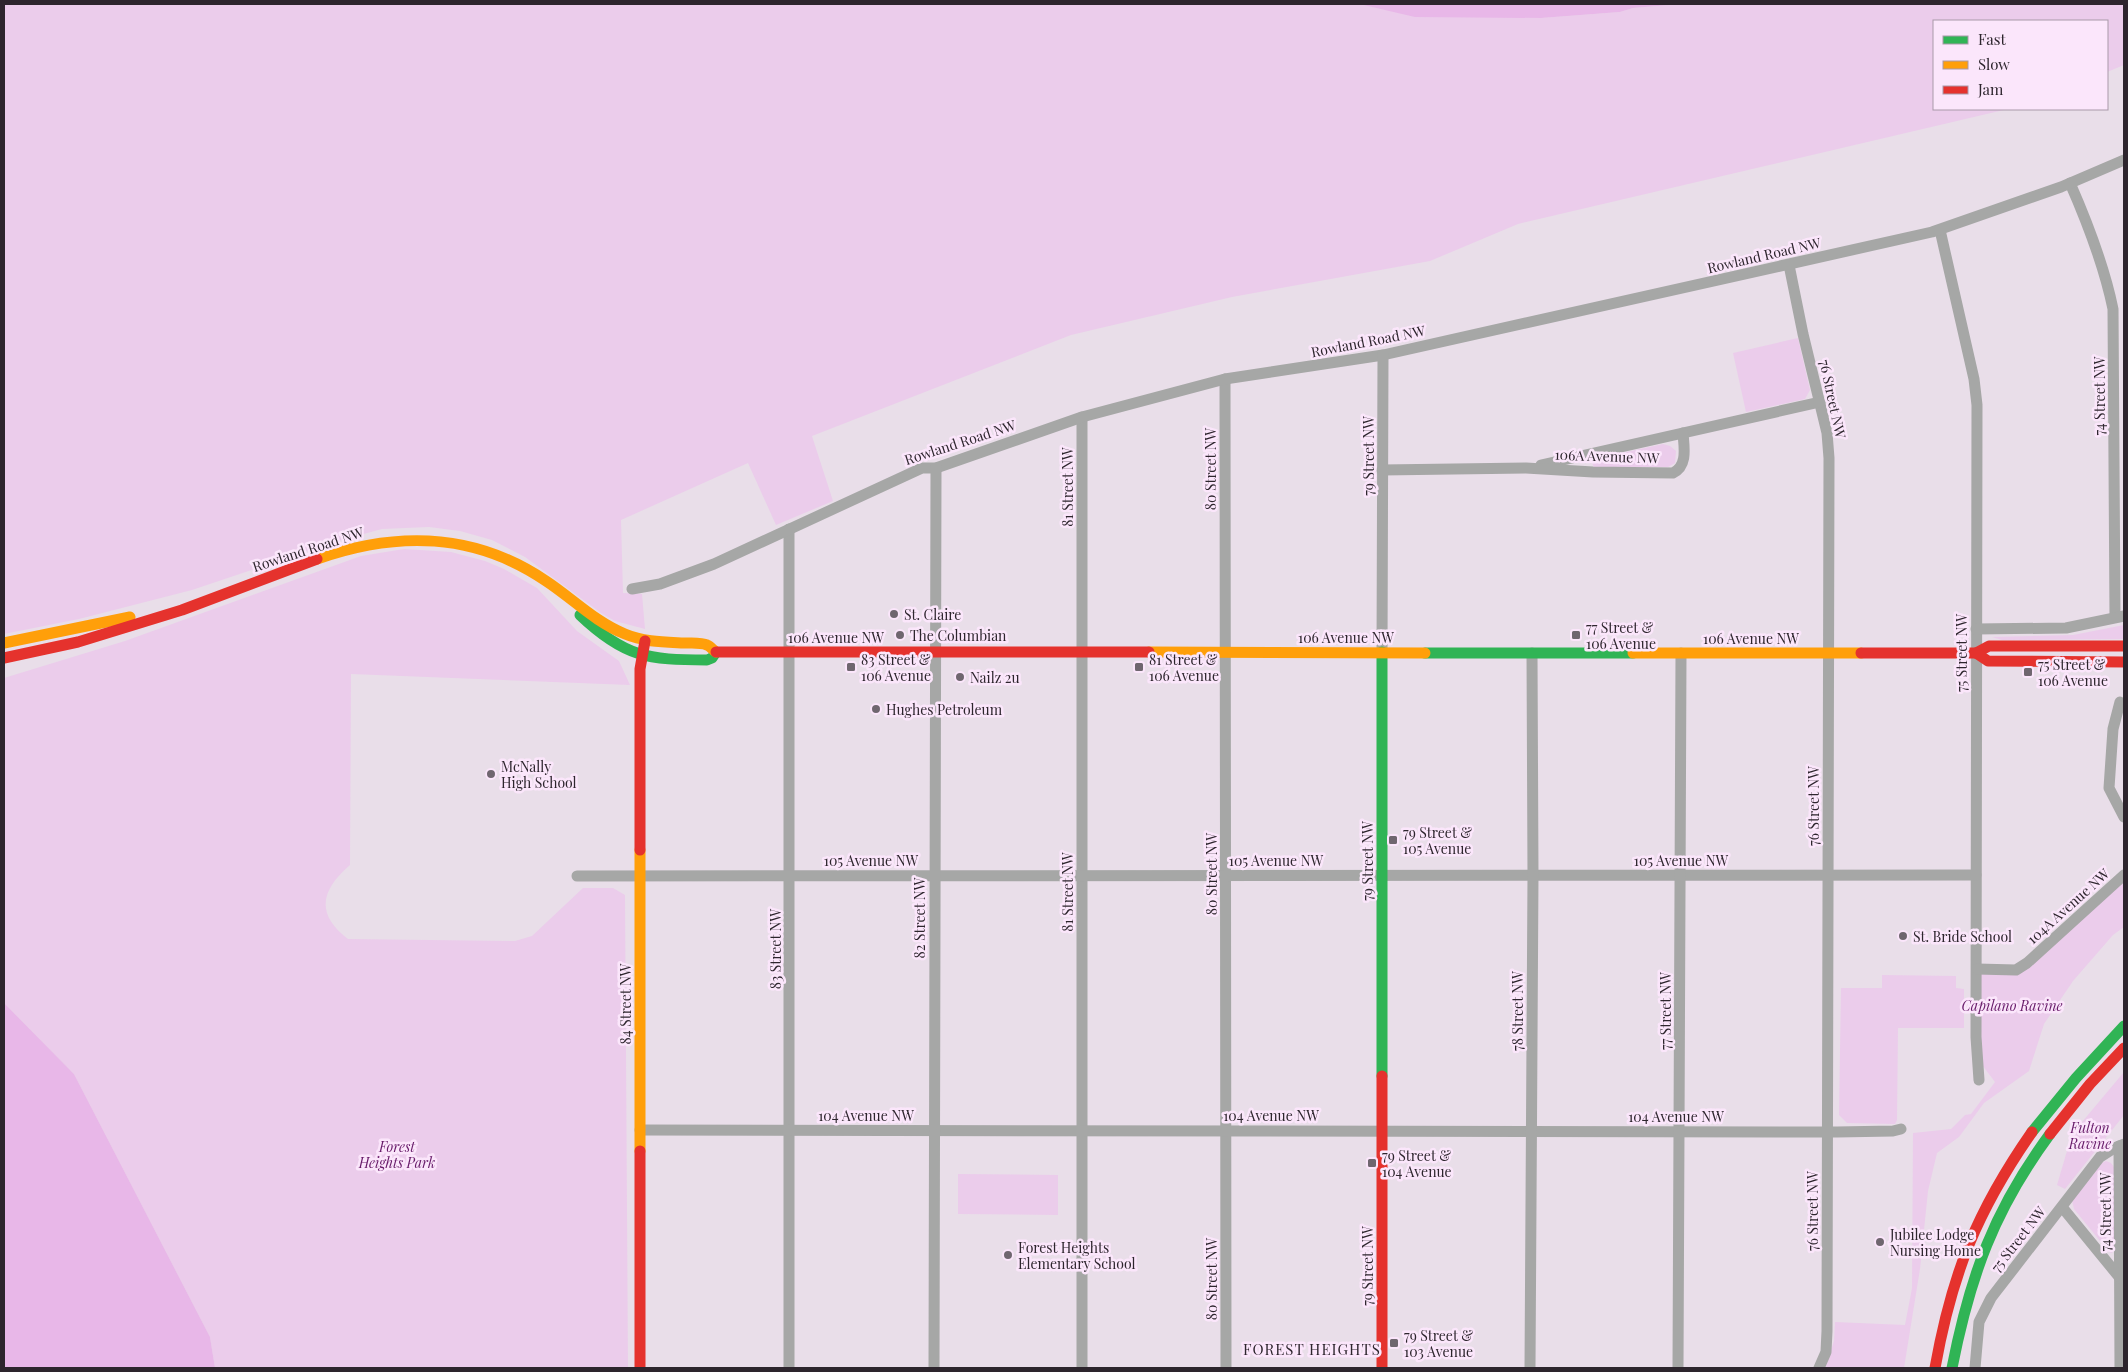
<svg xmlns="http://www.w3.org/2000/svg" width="2128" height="1372" font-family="'Playfair Display',serif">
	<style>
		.green { fill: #ebcceb }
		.water { fill: #e8b7e8 }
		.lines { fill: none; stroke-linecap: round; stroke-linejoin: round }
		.street { stroke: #a6a7a6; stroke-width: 11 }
		.fast { stroke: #30b455; stroke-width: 11 }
		.slow { stroke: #ff9f0a; stroke-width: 11 }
		.jam { stroke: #e5322d; stroke-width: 11 }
		.poi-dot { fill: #6f666f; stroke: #fbe6fb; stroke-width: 2 }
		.labels { text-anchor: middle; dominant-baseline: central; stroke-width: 5; stroke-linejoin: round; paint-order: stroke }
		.street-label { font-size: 14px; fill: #2d252d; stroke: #fbe6fb }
		.poi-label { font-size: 14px; fill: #2d252d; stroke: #fbe6fb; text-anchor: start }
		.park-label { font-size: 14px; font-style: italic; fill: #681c6a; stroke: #fbe6fb }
		.neighbourhood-label { font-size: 15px; letter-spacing: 1px; fill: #2d252d; stroke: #fbe6fb }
	</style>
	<rect width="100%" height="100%" fill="#e9dee9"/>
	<g class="green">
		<polygon points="4,4 1359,4 1386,10 1541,18 1620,12 1633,8 1681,4 2124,4 2124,65 2107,72 2107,21 1934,21 1934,109 2008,109 1518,224 1430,261 1232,297 1071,335 812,436 833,501 776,525 748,463 621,520 623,593 642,594 645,629 615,621 601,613 525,557 492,540 460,531 429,527 382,529 338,541 192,590 79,619 4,634"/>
		<polygon points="1798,338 1810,390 1805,399 1746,412 1733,353"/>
		<polygon points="1663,444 1670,446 1676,451 1675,463 1668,467 1594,467 1592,463 1594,459"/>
		<path d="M404,549l47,3 34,9 19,8 33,19 40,43 42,30 11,24 -279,-11 -1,191c-29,25 -35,49 -2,74l167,2 17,-5 51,-48h30l12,7 3,473h-413l-5,-31 -136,-263 -70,-71v-325l121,-37 236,-85z"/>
		<polygon points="2124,625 2124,639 2002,640 1992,637 2073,635"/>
		<polygon points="2124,875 2124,927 2113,935 2073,981 2044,1024 2029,1071 1984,1103 1959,1137 1937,1153 1928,1191 1920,1269 1904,1368 1825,1368 1834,1341 1835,1322 1905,1325 1912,1288 1913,1133 1951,1129 1965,1115 1971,1114 1995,1082 1976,1057 1977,969 2016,970"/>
		<polygon points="1882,975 1956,976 1956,988 1964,989 1964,1028 1898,1028 1897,1120 1895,1124 1847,1123 1839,1115 1841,988 1882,988"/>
		<polygon points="2124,1072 2124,1115 2065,1189 2057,1185 2072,1134"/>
		<polygon points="2106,1161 2111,1163 2114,1167 2114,1248 2112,1253 2109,1252 2074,1209 2072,1201 2102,1163"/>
		<polygon points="958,1174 1058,1175 1058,1215 958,1214"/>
	</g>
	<g class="water">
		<polygon points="1359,4 1681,4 1633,8 1620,12 1541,18 1415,17"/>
		<polygon points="4,1003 74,1074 210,1337 215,1368 4,1368"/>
	</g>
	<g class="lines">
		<g class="street">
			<path d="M2070,183c18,41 34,82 43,126l2,308"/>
			<polyline points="1940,230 1974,379 1977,405 1976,1037 1979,1080"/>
			<polyline points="1789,265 1803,334 1827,433 1829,458 1827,1331 1826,1352 1819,1368"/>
			<polyline points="1225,379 1226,1368"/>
			<polyline points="1082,417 1082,1368"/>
			<polyline points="1541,465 1820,402"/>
			<path d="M1382,470l144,-2 67,4 80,1c15,-7 11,-26 10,-40"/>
			<polyline points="789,529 789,1368"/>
			<polyline points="632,589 660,584 714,564 922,468 936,468 1082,417 1225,379 1383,355 1932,232 2061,187 2124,160"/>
			<polyline points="1976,629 2066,628 2124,616"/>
			<polyline points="1382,652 1383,355"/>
			<polyline points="2120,702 2113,729 2109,788 2124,817"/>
			<polyline points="577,876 1976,875"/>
			<polyline points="1977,969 2016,970 2027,963 2124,875"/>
			<polyline points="640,1130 1837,1132 1893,1131 1901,1129"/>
			<polyline points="2119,1146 2120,1368"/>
			<polyline points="2062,1207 2120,1278"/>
			<polyline points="934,1368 936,468"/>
			<polyline points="1530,1368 1533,875 1532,653"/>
			<polyline points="1678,1368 1681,653"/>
			<polyline points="1975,1368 1979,1322 1991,1298 2100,1157 2114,1148 2124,1144"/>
		</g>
		<g class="fast">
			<path d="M580,615c44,42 68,45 127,45l5,-2 4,-6"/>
			<polyline points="1382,652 1382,1076"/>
			<polyline points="1425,653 1633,653"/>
			<polyline points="2032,1132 2076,1078 2124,1026"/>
			<path d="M1952,1368c18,-92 42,-158 98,-234"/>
		</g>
		<g class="slow">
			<path d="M317,559c80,-28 157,-27 229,22 26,17 49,41 79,53 19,8 39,8 59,9 7,0 17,-1 23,2 3,1 6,5 9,7"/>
			<polyline points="4,643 130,617"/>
			<polyline points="1149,652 1425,653"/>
			<polyline points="1633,653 1861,653"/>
			<polyline points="640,850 640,1151"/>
		</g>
		<g class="jam">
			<polyline points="716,652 1149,652"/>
			<polyline points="1861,653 1976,653 1989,646 2124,646"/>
			<polyline points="1976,653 1988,661 2124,662"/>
			<polyline points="4,658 78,642 182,610 317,559"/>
			<polyline points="640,850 640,669 645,641"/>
			<polyline points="1382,1076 1382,1368"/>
			<polyline points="2050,1134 2090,1084 2124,1048"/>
			<polyline points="640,1151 640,1368"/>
			<path d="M1935,1368c17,-95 42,-157 97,-236"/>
		</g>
	</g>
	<g class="poi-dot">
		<circle cx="894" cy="614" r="5"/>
		<circle cx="900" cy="635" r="5"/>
		<rect x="1571" y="630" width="10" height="10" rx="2.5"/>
		<rect x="846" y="662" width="10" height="10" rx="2.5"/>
		<rect x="1134" y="662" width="10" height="10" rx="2.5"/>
		<rect x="2023" y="667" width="10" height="10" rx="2.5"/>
		<circle cx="960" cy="677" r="5"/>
		<circle cx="876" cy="709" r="5"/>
		<circle cx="491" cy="774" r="5"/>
		<rect x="1388" y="835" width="10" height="10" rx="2.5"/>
		<circle cx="1903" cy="936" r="5"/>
		<rect x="1367" y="1158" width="10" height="10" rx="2.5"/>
		<circle cx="1880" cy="1242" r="5"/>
		<circle cx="1008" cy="1255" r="5"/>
		<rect x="1389" y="1338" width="10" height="10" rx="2.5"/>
	</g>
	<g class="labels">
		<g class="street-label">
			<text transform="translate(1764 255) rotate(-13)">Rowland Road NW</text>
			<text transform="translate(1368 341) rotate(-11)">Rowland Road NW</text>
			<text transform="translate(2099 396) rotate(-90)">74 Street NW</text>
			<text transform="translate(1833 399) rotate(78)">76 Street NW</text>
			<text transform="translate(960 442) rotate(-18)">Rowland Road NW</text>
			<text transform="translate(1368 456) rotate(-90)">79 Street NW</text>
			<text transform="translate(1607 456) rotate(2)">106A Avenue NW</text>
			<text transform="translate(1210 469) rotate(-90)">80 Street NW</text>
			<text transform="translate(1067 487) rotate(-90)">81 Street NW</text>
			<text transform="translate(308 549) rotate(-18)">Rowland Road NW</text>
			<text x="836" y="637">106 Avenue NW</text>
			<text x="1346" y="637">106 Avenue NW</text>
			<text x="1751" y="638">106 Avenue NW</text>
			<text transform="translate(1961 653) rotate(-90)">75 Street NW</text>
			<text transform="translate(1813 806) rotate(-90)">76 Street NW</text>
			<text x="871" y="860">105 Avenue NW</text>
			<text x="1276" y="860">105 Avenue NW</text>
			<text x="1681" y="860">105 Avenue NW</text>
			<text transform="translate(1367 861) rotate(-90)">79 Street NW</text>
			<text transform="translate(1211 874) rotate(-90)">80 Street NW</text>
			<text transform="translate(1067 892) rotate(-90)">81 Street NW</text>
			<text transform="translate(2068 906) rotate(-42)">104A Avenue NW</text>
			<text transform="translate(919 918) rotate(-90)">82 Street NW</text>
			<text transform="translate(775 949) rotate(-90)">83 Street NW</text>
			<text transform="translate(625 1004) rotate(-90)">84 Street NW</text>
			<text transform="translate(1517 1011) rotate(-90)">78 Street NW</text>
			<text transform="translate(1665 1011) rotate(-90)">77 Street NW</text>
			<text x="866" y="1115">104 Avenue NW</text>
			<text x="1271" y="1115">104 Avenue NW</text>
			<text x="1676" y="1116">104 Avenue NW</text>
			<text transform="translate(1812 1211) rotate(-90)">76 Street NW</text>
			<text transform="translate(2105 1212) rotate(-90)">74 Street NW</text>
			<text transform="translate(2018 1239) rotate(-52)">75 Street NW</text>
			<text transform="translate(1367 1266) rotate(-90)">79 Street NW</text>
			<text transform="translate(1211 1279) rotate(-90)">80 Street NW</text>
		</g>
		<g class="poi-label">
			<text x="904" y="614">St. Claire</text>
			<text x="1586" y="627">77 Street &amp;<tspan x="1586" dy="16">106 Avenue</tspan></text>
			<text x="910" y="635">The Columbian</text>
			<text x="861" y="659">83 Street &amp;<tspan x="861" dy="16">106 Avenue</tspan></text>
			<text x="1149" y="659">81 Street &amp;<tspan x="1149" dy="16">106 Avenue</tspan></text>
			<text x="2038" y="664">75 Street &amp;<tspan x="2038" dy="16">106 Avenue</tspan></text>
			<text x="970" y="677">Nailz 2u</text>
			<text x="886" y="709">Hughes Petroleum</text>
			<text x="501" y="766">McNally<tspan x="501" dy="16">High School</tspan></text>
			<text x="1403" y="832">79 Street &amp;<tspan x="1403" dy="16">105 Avenue</tspan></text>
			<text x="1913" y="936">St. Bride School</text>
			<text x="1382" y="1155">79 Street &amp;<tspan x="1382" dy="16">104 Avenue</tspan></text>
			<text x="1890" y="1234">Jubilee Lodge<tspan x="1890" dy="16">Nursing Home</tspan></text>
			<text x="1018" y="1247">Forest Heights<tspan x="1018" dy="16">Elementary School</tspan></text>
			<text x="1404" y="1335">79 Street &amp;<tspan x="1404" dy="16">103 Avenue</tspan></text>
		</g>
		<g class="park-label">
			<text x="2012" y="1005">Capilano Ravine</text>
			<text x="2090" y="1127">Fulton<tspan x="2090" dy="16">Ravine</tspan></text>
			<text x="397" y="1146">Forest<tspan x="397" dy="16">Heights Park</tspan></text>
		</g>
		<g class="neighbourhood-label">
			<text x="1312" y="1349">FOREST HEIGHTS</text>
		</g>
	</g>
	<rect width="2128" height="1372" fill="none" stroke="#2d252d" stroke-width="10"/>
	<rect x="1933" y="20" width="175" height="90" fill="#fbe6fb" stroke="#a999a9"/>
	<rect x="1943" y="36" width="25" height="8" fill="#30b455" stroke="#a999a9"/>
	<text x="1978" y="45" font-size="15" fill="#2d252d">Fast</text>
	<rect x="1943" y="61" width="25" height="8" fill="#ff9f0a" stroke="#a999a9"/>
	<text x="1978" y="70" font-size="15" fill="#2d252d">Slow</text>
	<rect x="1943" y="86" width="25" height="8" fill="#e5322d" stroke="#a999a9"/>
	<text x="1978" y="95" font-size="15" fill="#2d252d">Jam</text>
</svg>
